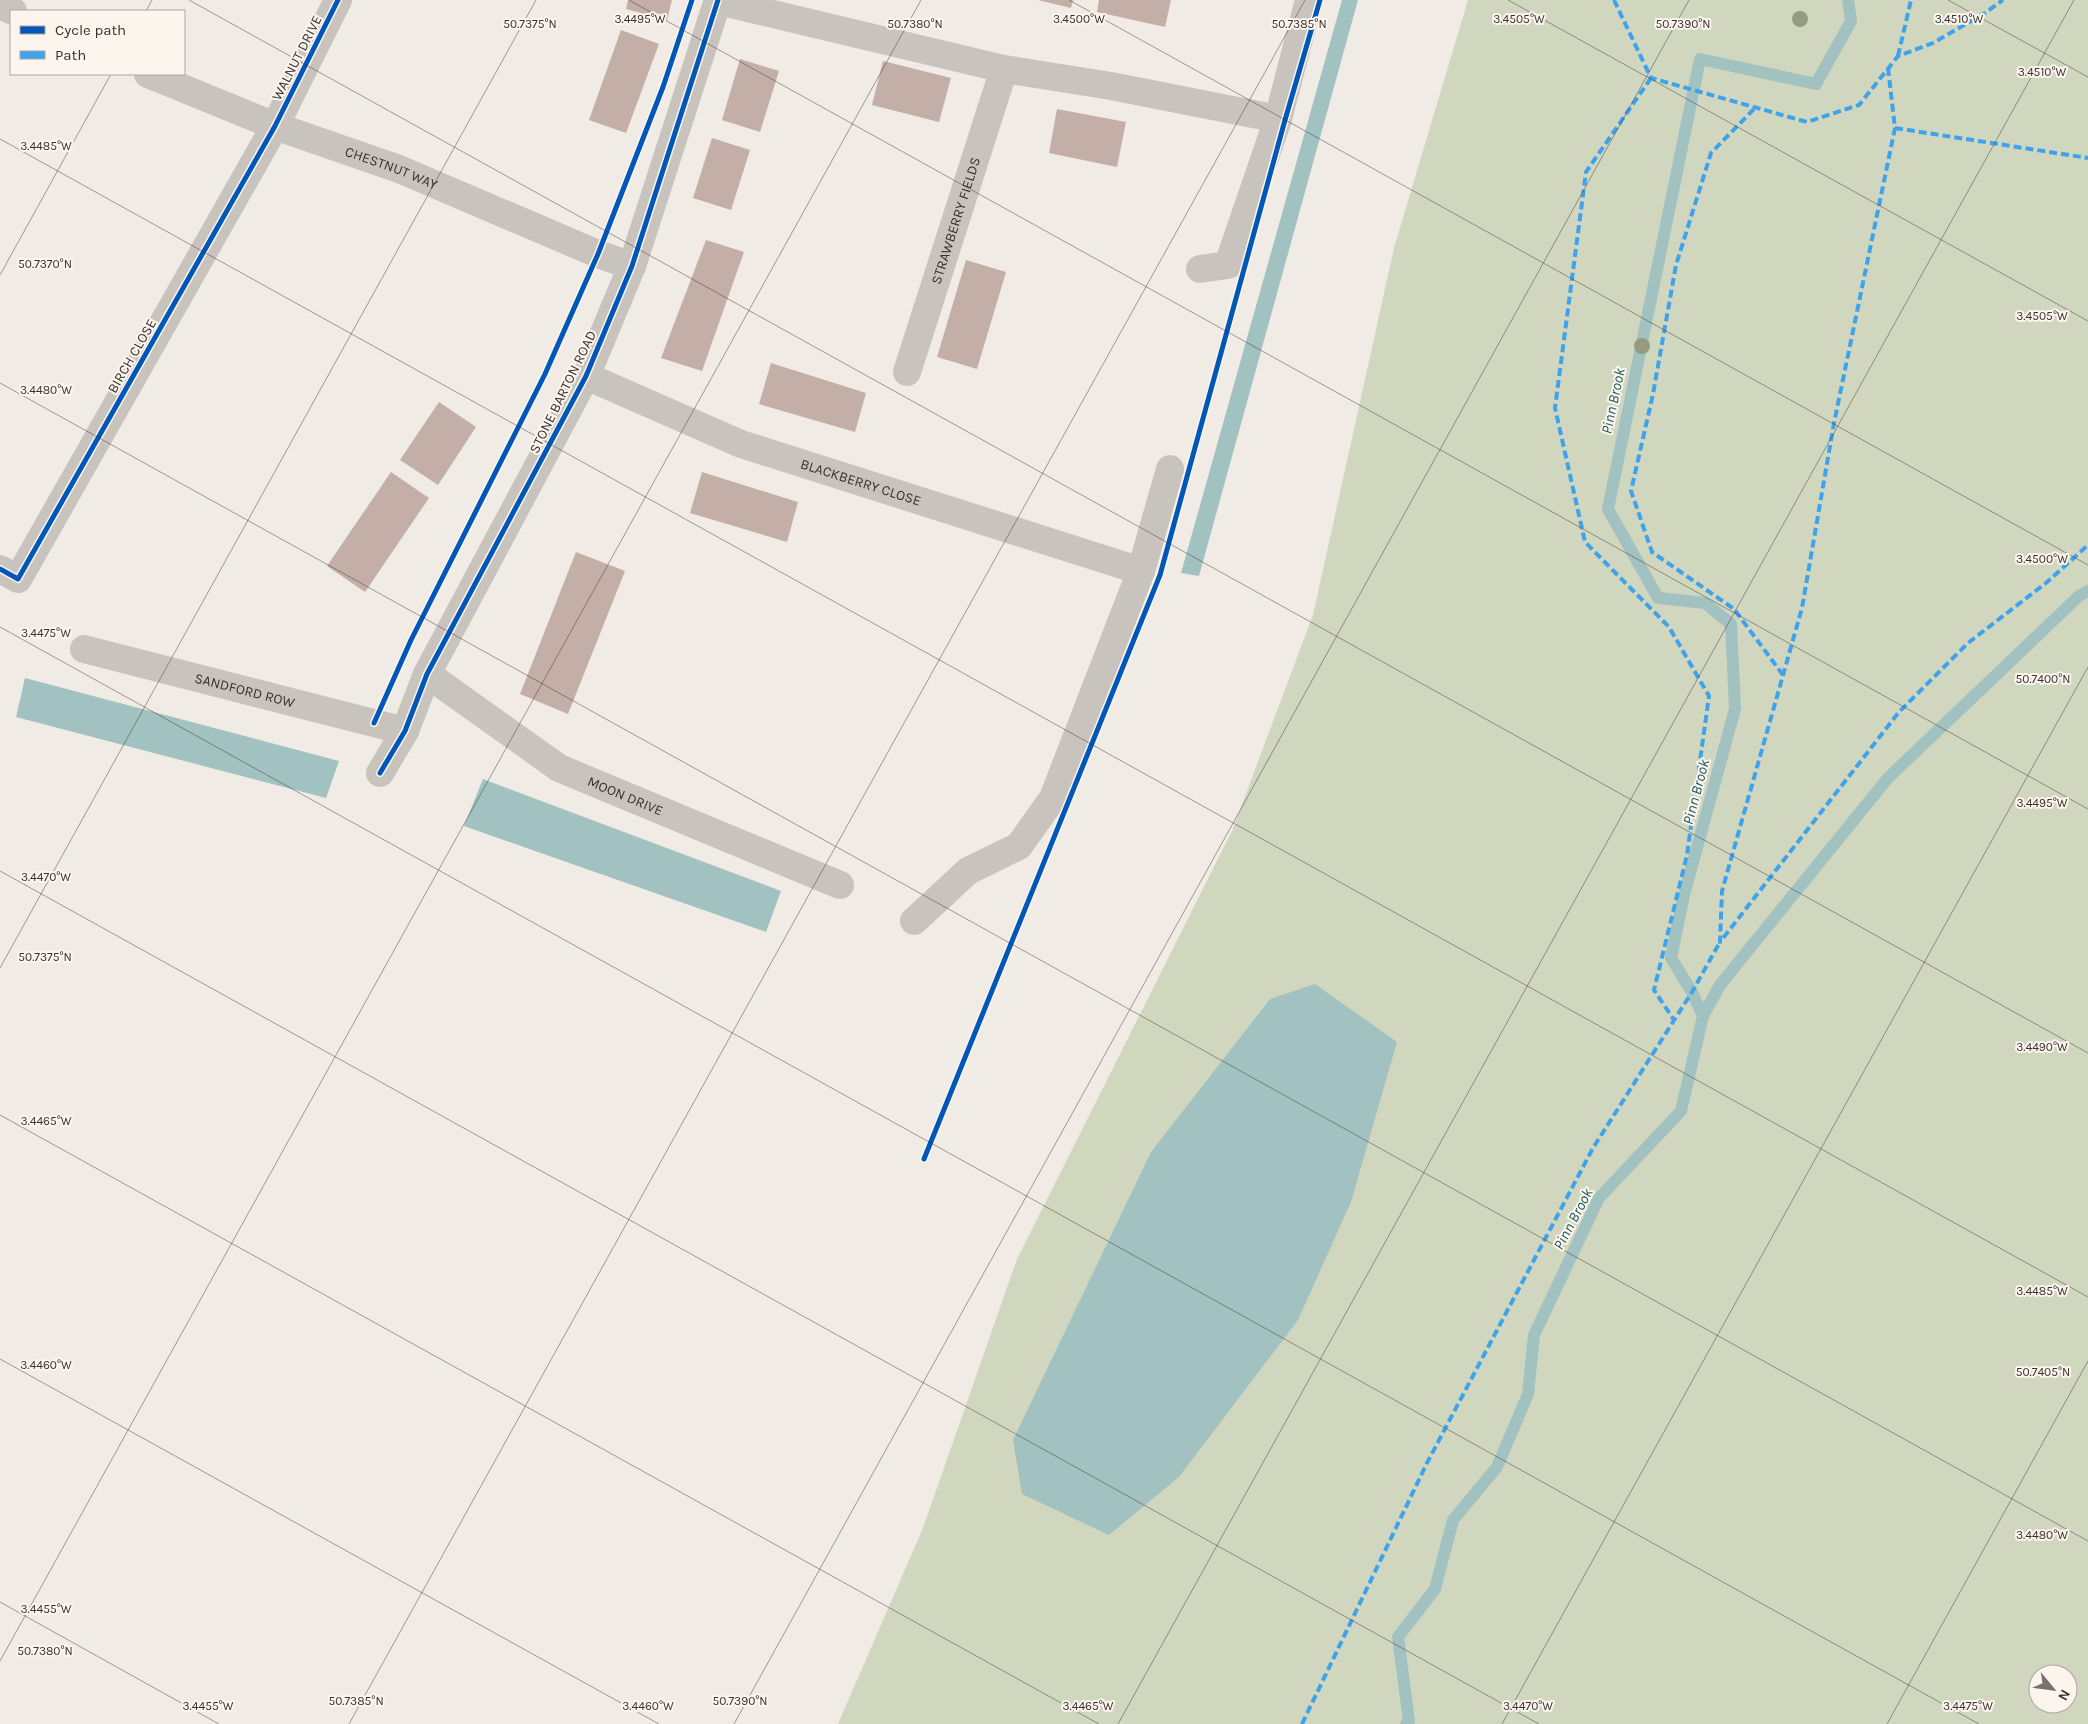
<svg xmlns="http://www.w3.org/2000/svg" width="2088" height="1724" font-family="Karla,sans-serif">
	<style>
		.green { fill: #d1d6bf; fill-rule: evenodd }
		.water { fill: #a1c2c1 }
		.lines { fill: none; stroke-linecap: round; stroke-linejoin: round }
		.stream { stroke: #a1c2c1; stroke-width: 12 }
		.building { fill: #c3afa7 }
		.minor { stroke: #c9c3be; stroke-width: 28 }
		.quiet { stroke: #3fa3eb; stroke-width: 4; stroke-dasharray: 8 4; stroke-linecap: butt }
		.cycleway-casing { stroke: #fbf5ee; stroke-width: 8 }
		.cycleway { stroke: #0057b8; stroke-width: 5 }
		.tree { fill: #959b80 }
		.ticks { fill: none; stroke: #3b302b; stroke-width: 1; stroke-opacity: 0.45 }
		.labels { text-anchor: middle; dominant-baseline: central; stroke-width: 4; stroke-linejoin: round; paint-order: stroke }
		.street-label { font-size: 14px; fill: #3b302b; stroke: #fbf5ee }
		.water-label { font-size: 15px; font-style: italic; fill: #1f5a5e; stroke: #fbf5ee }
		.ticks-label { font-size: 12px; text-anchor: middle; fill: #3b302b; stroke: #fbf5ee; stroke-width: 4; stroke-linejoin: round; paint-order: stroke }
	</style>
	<rect width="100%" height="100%" fill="#f0ebe5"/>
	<path class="green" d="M1468,0h620v1724h-1250l85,-196 94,-269 215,-428 81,-216 81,-367zM2038,1674h30v30h-30z"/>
	<g class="water">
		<polygon points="1342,0 1358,0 1199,576 1181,573"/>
		<polygon points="25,678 339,761 326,798 16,717"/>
		<polygon points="483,779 781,891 766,932 464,826"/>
		<polygon points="1315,984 1397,1042 1351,1202 1298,1320 1179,1477 1109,1535 1022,1494 1013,1440 1151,1152 1270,999"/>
	</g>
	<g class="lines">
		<g class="stream">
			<polyline points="1703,1016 1720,985 1888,778 2079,596 2088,591"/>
			<polyline points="1406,1724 1409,1721 1398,1637 1435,1589 1453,1520 1497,1467 1528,1394 1534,1335 1599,1198 1681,1111 1703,1016 1692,992 1671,958 1684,895 1735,709 1731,624 1705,603 1658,598 1608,509 1700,59 1816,84 1851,21 1848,0"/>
		</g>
	</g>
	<g class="building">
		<polygon points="628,0 672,0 667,20 626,9"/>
		<polygon points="1038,0 1073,0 1071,8"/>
		<polygon points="1099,0 1171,0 1165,27 1097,12"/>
		<polygon points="621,30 659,44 626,133 589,120"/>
		<polygon points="740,59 779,71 760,132 722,120"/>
		<polygon points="883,61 951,78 939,122 872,105"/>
		<polygon points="1057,109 1126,122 1117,167 1049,153"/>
		<polygon points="712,138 750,150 731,210 693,198"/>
		<polygon points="706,240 744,252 702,371 661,358"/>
		<polygon points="966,260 1006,272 977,369 937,357"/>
		<polygon points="771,363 866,393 855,432 759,404"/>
		<polygon points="439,402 476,427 438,485 400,460"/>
		<polygon points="391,472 429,498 365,592 327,566"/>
		<polygon points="702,472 798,502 787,542 690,513"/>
		<polygon points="576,552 625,571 568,714 520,694"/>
	</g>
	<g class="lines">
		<g class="minor">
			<polyline points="718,1 1004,69 1111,86 1278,119"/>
			<polyline points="0,5 13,11"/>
			<path id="s1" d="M148,74l127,52 124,43 199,85 34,12"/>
			<polyline points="1200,269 1228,265 1278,119 1309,0"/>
			<path id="s2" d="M907,372l97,-303"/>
			<path id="s3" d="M586,376l155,68 400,127"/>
			<polyline points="0,569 18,579 275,126 338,0"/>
			<path id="s4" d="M84,649l321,82"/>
			<path id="s5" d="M427,674l132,94 281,117"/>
			<polyline points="380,773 405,731 427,674 586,376 632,266 718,0"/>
			<polyline points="914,921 968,871 1019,846 1053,798 1141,571 1170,469"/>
		</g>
		<g class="quiet">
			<polyline points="1614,0 1651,78 1807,122 1859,105 1898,56 1933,43 1985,13 2003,0"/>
			<polyline points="1898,56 1911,0"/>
			<polyline points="1888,68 1895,128 1834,423 1802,608 1722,891 1720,942 1899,712 1968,643 2046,583 2088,545"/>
			<polyline points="1651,78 1586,172 1555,408 1585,542 1669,627 1709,696 1687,855 1654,990 1674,1020"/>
			<polyline points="1754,109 1711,153 1676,265 1653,394 1631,491 1652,552 1734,609 1783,675"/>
			<polyline points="1895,128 2088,158"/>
			<polyline points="1302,1724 1427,1463 1593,1148 1692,992 1720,942"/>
		</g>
		<defs>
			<g id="cycleway">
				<polyline points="0,569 18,579 275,126 338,0"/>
				<polyline points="374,723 411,640 545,374 598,254 663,87 692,0"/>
				<polyline points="380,773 405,731 427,674 586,376 632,266 718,0"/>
				<polyline points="924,1159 1160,575 1285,120 1320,0"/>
			</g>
		</defs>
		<use href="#cycleway" class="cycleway-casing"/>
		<use href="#cycleway" class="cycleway"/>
	</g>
	<g class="tree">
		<circle cx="1800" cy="19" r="8"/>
		<circle cx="1642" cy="346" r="8"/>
	</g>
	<path class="ticks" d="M189,0l1899,1053M629,0l1459,809M1069,0l1019,565M1508,0l580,321M1948,0l140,77M146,11l6,-11M0,139l2088,1158M0,275l111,-201M0,383l2088,1158M0,627l1979,1097M0,871l1539,853M0,968l536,-968M0,1115l1099,609M0,1359l659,365M0,1602l219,122M0,1661l921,-1661M349,1724l956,-1724M734,1724l955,-1724M1118,1724l956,-1724M1502,1724l586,-1057M1887,1724l201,-363"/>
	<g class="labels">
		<g class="street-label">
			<text transform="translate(297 58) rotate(-63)">WALNUT DRIVE</text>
			<text stroke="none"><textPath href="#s1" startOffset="261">CHESTNUT WAY</textPath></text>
			<text stroke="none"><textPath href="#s2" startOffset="159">STRAWBERRY FIELDS</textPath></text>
			<text transform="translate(132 356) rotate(-60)">BIRCH CLOSE</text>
			<text transform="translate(563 392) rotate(-64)">STONE BARTON ROAD</text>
			<text stroke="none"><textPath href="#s3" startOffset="295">BLACKBERRY CLOSE</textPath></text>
			<text stroke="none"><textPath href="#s4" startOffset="166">SANDFORD ROW</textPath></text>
			<text stroke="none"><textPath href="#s5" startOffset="234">MOON DRIVE</textPath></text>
		</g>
		<g class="water-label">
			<text transform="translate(1613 401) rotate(-78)">Pinn Brook</text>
			<text transform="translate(1696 792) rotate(-75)">Pinn Brook</text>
			<text transform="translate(1573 1219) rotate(-62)">Pinn Brook</text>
		</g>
	</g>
	<g class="ticks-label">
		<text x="640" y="23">3.4495°W</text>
		<text x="1079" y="23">3.4500°W</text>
		<text x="1519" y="23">3.4505°W</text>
		<text x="1959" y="23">3.4510°W</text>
		<text x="530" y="28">50.7375°N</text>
		<text x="915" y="28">50.7380°N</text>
		<text x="1299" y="28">50.7385°N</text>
		<text x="1683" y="28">50.7390°N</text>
		<text x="2042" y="76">3.4510°W</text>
		<text x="46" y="150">3.4485°W</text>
		<text x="45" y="268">50.7370°N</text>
		<text x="2042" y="320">3.4505°W</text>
		<text x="46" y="394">3.4480°W</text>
		<text x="2042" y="563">3.4500°W</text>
		<text x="46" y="637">3.4475°W</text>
		<text x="2043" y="683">50.7400°N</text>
		<text x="2042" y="807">3.4495°W</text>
		<text x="46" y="881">3.4470°W</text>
		<text x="45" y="961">50.7375°N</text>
		<text x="2042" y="1051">3.4490°W</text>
		<text x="46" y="1125">3.4465°W</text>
		<text x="2042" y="1295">3.4485°W</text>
		<text x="46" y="1369">3.4460°W</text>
		<text x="2043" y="1376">50.7405°N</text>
		<text x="2042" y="1539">3.4480°W</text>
		<text x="46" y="1613">3.4455°W</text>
		<text x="45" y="1655">50.7380°N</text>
		<text x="356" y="1705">50.7385°N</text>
		<text x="740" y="1705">50.7390°N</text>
		<text x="208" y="1710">3.4455°W</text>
		<text x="648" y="1710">3.4460°W</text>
		<text x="1088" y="1710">3.4465°W</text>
		<text x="1528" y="1710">3.4470°W</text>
		<text x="1968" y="1710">3.4475°W</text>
	</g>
	<rect x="10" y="10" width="175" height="65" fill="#fbf5ee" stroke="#aea6a0"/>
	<rect x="20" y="26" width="25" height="8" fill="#0057b8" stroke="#aea6a0"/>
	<text x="55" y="35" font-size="15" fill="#3b302b">Cycle path</text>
	<rect x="20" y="51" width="25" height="8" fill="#3fa3eb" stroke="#aea6a0"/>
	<text x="55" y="60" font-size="15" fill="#3b302b">Path</text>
	<g transform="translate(2053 1689) rotate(119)"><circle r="24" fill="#fbf5ee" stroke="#aea6a0"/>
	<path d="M0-4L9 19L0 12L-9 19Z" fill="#7a716c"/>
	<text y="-8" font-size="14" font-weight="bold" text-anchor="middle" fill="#3b302b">N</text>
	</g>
</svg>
